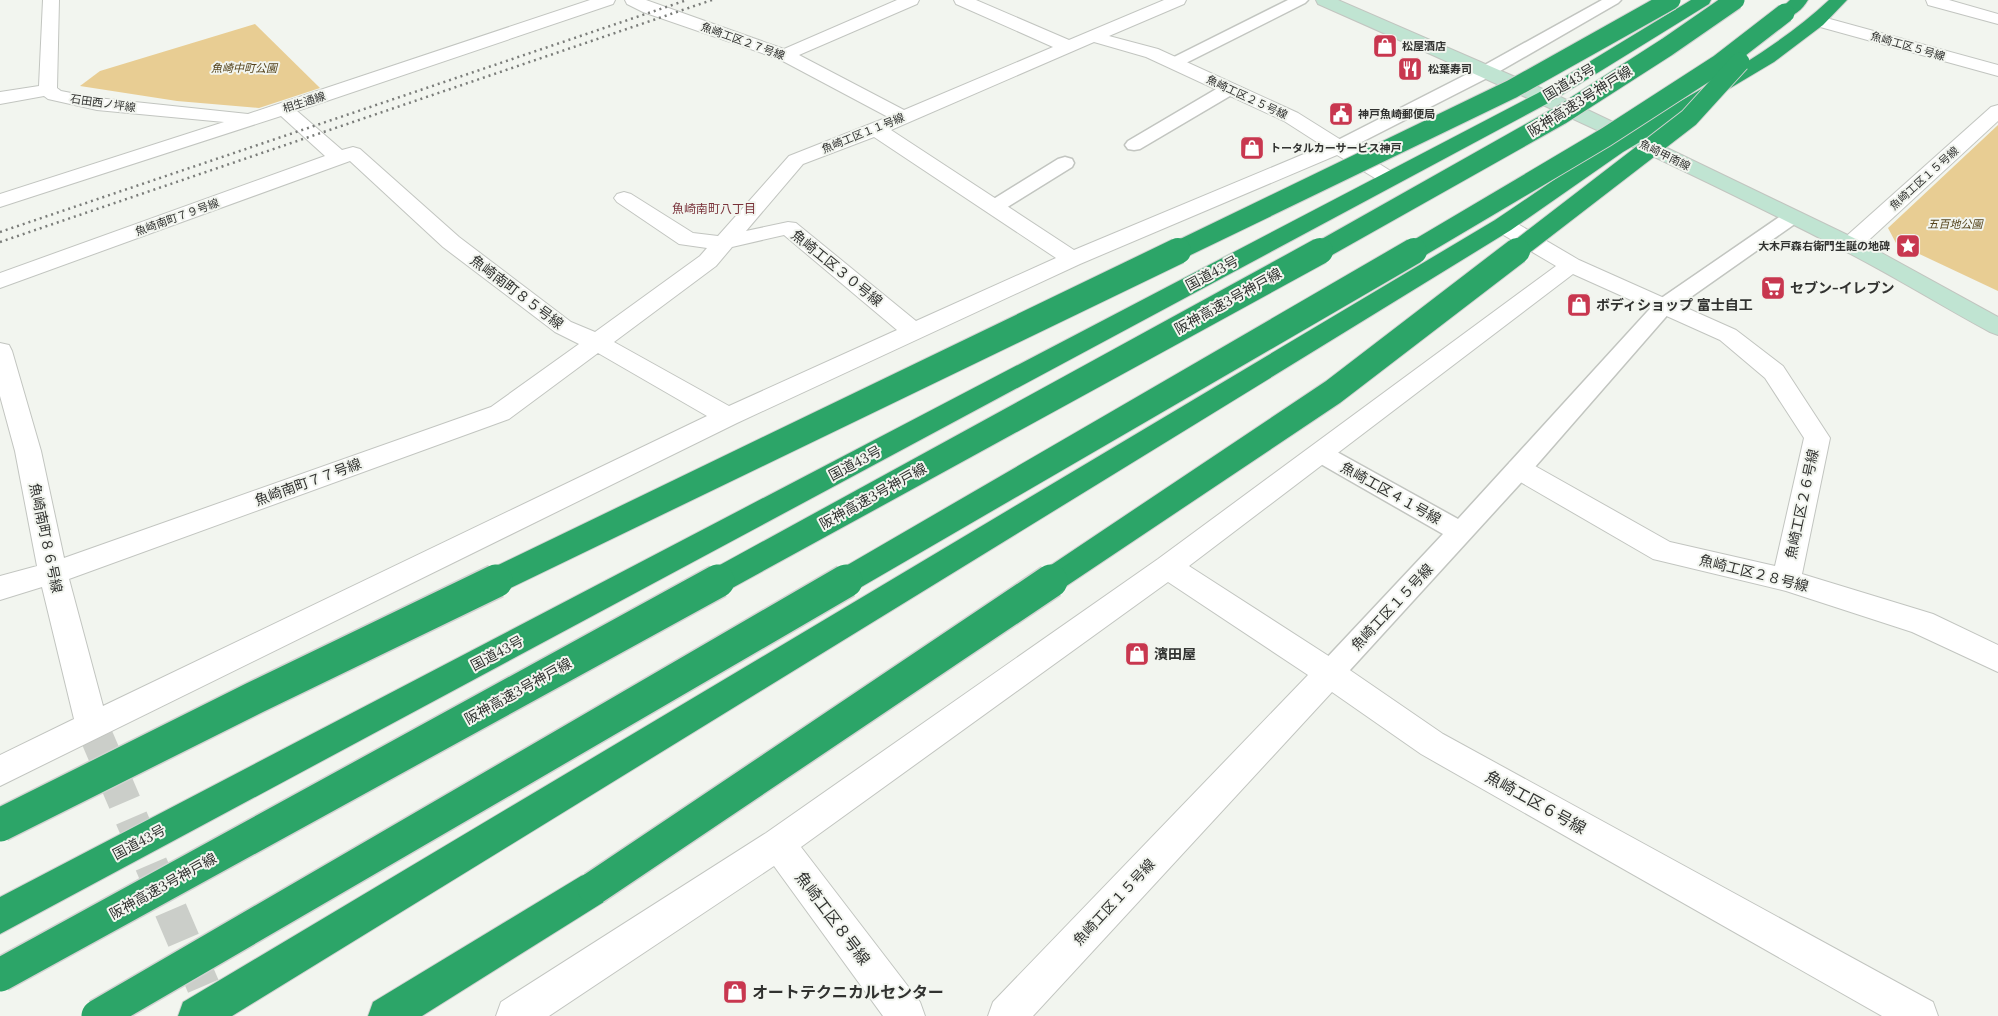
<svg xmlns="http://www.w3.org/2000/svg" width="1998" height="1016" font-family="Lora,'Noto Sans JP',serif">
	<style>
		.green { fill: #e8cd93 }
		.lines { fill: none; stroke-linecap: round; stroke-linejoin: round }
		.street-tunnel { stroke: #cbcec9; stroke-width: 33; stroke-dasharray: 33 17; stroke-linecap: butt }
		.lane-casing { stroke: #c2c5c0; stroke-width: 3 }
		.street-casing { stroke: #c2c5c0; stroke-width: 2 }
		.secondary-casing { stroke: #c2c5c0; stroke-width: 2 }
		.highway-casing { stroke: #d2d2d1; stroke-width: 2 }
		.lane { fill: #fff; fill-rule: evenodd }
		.street { fill: #fff; fill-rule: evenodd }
		.secondary { fill: #c0e4d2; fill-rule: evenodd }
		.highway { fill: #2ca568; fill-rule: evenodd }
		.rail { stroke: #7b7d7a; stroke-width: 2.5; stroke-dasharray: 2 4; stroke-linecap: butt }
		.highway-bridge-far2-casing { stroke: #d2d2d1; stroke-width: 21; stroke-linecap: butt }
		.highway-bridge-far1-casing { stroke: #d2d2d1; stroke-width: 28; stroke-linecap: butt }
		.highway-bridge-casing { stroke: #d2d2d1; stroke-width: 36; stroke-linecap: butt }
		.highway-bridge-far2 { stroke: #2ca568; stroke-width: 19 }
		.highway-bridge-far1 { stroke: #2ca568; stroke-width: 26 }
		.highway-bridge { stroke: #2ca568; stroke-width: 33 }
		.labels { text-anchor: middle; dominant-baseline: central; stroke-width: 4; stroke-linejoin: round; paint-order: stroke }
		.far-street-label { font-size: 11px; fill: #313230; stroke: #f2f5ef }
		.far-poi-label { font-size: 11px; font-weight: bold; fill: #313230; stroke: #f2f5ef; text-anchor: start }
		.far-park-label { font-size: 11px; font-style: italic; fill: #55441d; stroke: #f2f5ef }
		.far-neighbourhood-label { font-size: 12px; fill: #7a323a; stroke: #f2f5ef }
		.street-label { font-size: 14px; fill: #313230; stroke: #f2f5ef }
		.poi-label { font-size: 14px; font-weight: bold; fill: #313230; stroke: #f2f5ef; text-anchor: start }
		.near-street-label { font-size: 16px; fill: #313230; stroke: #f2f5ef }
		.near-poi-label { font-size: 16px; font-weight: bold; fill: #313230; stroke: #f2f5ef; text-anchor: start }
	</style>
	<rect width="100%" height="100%" fill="#f2f5ef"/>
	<g class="green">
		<polygon points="255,24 320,88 259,108 177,101 80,86 100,71"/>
		<polygon points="1998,125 1998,291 1896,243 1888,228"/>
	</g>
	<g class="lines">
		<polyline class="street-tunnel" points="92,726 216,1016"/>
		<defs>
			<g id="lane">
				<polygon points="1288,0 1308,0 1305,3 1180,66 1168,66 1166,63 1168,60"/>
				<polygon points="1602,0 1621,0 1618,3 1493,75 1344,151 1338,152 1332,151 1329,147 1332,143 1481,67"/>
				<polygon points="1229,84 1235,85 1237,89 1235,93 1140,149 1134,150 1128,149 1125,145 1128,141 1223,85"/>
				<polygon points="1065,157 1072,159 1074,163 1072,167 1001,211 994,213 987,211 984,207 987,203 1058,159"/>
				<polygon points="1792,211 1799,213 1802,217 1799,221 1671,311 1528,475 1340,681 1330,685 1320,681 1316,673 1320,665 1443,534 1312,459 1308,453 1312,447 1320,444 1328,447 1458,519 1657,301 1785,213"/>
			</g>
			<g id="street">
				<path d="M43,0h16l-2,88 4,3 36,7 151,16 342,-114h25l-2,4 -316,107 45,39 11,-3 7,2 99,88 112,85 24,10 105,-76 7,-8 -28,-4 -62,-42 -3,-4 3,-4 7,-2 7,2 62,39 25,3 71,-80 99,-39 -109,-58 -136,-47 -16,-8 -2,-4h21l138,49 113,-49h22l-2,4 -118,51 105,55 149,-63 -97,-43 -2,-4h22l93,40 95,-40h22l-2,4 -75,32 49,13 140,64 99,62 3,4 -3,4 -7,2 -7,-2 -46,-28 -257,109 -343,159 -737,363v-31l74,-36 -32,-132 -42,13v-24l37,-10 -22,-115 -15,-55v-53l9,2 3,6 29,100 23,107 427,-151 88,-63 -24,-12 -112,-85 -93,-86 -350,127v-15l325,-117 -44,-40 -281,91v-13l224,-72 -127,-12 -49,-11 -4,-3 -44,8v-12l39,-6zM1094,42l52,15 138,64 39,25 -249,104 -183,-120zM874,137l182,121 -140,63 -120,-98 -8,-1 -42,9 57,-67zM784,235l113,95 -168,76 -115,-64 102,-76 16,-19zM598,353l109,63 -604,290 -34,-127 440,-160z"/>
				<polygon points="1926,0 1949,0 1998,14 1998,24 1928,5"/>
				<polygon points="1819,16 1998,65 1998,76 1813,25 1810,21 1813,17"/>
				<polygon points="1998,105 1998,121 1858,250 1850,252 1842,250 1839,245 1842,240 1991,107"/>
				<polygon points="1503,219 1511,220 1579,260 1736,330 1783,366 1830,438 1802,574 1933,614 1998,645 1998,672 1912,632 1786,591 1653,559 1510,476 1506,469 1510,462 1519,459 1528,462 1670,542 1775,566 1804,438 1765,378 1720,340 1573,274 1189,566 1341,664 1443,734 1933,1002 1938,1016 1882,1016 1421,754 1332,692 1033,1016 988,1016 993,1002 1308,675 1168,582 801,847 920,1002 925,1016 883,1016 774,866 549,1016 496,1016 501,1002 766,833 1158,559 1556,266 1495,230 1492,225 1495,220"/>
			</g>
			<path id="secondary" d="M1316,0h22l214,93 86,41 220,106 140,77v18l-8,-3c-50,-27 -98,-57 -149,-83 -171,-88 -347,-167 -523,-245z"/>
			<g id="highway">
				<polygon points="1691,0 1711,0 1709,4 1552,101 0,934 0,897 1538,93"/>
				<path d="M1790,0h18c-6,10 -17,20 -29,17l-3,-4z"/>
				<path d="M1829,0h18l-24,25 -49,37 -151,90 -112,78 -1279,786h-54l5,-14 1312,-782c44,-29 86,-60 130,-87 70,-42 144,-77 204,-133z"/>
				<polygon points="594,871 607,876 612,888 607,900 422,1016 368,1016 373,1002 581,876"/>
			</g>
		</defs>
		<use href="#lane" class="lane-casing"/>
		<use href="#street" class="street-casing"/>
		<use href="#secondary" class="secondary-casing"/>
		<use href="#highway" class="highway-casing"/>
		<use href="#lane" class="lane"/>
		<use href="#street" class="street"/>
		<use href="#secondary" class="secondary"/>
		<use href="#highway" class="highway"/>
		<g class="rail">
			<polyline points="0,232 687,0"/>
			<polyline points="0,242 712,0"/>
		</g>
		<defs>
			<g id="highway-bridge-far2">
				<polyline points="1175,252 1512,89 1671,0"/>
				<polyline points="1318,252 1561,115 1667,47 1735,0"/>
				<polyline points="1412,252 1606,137 1719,64 1785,13"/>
				<polyline points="1515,252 1689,118 1740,62"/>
			</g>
			<g id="highway-bridge-far1">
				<polyline points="493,582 1178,251"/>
				<polyline points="716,582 1320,251"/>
				<polyline points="844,582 1414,251"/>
				<polyline points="1049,582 1333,392 1517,251"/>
			</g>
			<g id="highway-bridge">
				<polyline points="0,825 254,698 496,581"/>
				<polyline points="594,888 1051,581"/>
				<polyline points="0,975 718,581"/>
				<polyline points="98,1016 846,581"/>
			</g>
		</defs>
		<use href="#highway-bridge-far2" class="highway-bridge-far2-casing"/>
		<use href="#highway-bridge-far1" class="highway-bridge-far1-casing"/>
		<use href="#highway-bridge" class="highway-bridge-casing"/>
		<use href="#highway-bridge-far2" class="highway-bridge-far2"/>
		<use href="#highway-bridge-far1" class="highway-bridge-far1"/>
		<use href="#highway-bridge" class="highway-bridge"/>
	</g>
	<defs>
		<symbol id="shop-square" viewBox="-11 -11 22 22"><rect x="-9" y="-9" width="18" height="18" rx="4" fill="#c8374f" stroke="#f2f5ef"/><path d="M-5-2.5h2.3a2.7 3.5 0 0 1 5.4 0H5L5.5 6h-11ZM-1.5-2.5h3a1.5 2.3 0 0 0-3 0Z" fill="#fff"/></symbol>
		<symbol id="restaurant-square" viewBox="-11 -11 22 22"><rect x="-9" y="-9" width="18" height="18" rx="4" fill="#c8374f" stroke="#f2f5ef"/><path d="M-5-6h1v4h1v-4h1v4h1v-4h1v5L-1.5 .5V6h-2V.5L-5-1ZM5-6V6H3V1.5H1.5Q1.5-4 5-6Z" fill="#fff"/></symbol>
		<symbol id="civic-square" viewBox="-11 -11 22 22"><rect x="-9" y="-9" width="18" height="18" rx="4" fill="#c8374f" stroke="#f2f5ef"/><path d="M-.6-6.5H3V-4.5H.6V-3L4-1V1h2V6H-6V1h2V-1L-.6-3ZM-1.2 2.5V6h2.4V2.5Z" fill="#fff"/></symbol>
		<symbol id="sight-square" viewBox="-11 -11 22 22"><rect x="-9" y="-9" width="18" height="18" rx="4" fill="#c8374f" stroke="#f2f5ef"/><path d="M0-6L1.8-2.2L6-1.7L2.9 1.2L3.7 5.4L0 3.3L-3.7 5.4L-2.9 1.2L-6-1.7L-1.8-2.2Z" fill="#fff"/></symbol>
		<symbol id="supermarket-square" viewBox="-11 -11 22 22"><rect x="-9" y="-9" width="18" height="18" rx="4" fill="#c8374f" stroke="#f2f5ef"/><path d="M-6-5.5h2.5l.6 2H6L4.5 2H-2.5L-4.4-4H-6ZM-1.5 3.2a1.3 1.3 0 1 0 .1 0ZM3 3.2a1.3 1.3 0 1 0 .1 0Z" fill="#fff"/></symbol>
	</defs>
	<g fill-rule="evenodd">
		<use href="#shop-square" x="1371" y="32" width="28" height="28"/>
		<use href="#restaurant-square" x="1396" y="55" width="28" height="28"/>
		<use href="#civic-square" x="1327" y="100" width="28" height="28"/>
		<use href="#shop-square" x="1238" y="134" width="28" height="28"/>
		<use href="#sight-square" x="1894" y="232" width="28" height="28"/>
		<use href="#supermarket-square" x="1759" y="274" width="28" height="28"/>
		<use href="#shop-square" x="1565" y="291" width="28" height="28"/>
		<use href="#shop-square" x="1123" y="640" width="28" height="28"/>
		<use href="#shop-square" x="721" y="978" width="28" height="28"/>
	</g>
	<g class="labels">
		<g class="far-street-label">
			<text transform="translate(743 41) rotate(20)">魚崎工区２７号線</text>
			<text transform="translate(1908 46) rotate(16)">魚崎工区５号線</text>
			<text transform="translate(1247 97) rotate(25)">魚崎工区２５号線</text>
			<text transform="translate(304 102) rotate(-18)">相生通線</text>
			<text transform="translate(103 103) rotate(8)">石田西ノ坪線</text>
			<text transform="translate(863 133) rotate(-22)">魚崎工区１１号線</text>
			<text transform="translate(1665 155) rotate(26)">魚崎甲南線</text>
			<text transform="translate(1924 178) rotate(-42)">魚崎工区１５号線</text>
			<text transform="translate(177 217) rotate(-20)">魚崎南町７９号線</text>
		</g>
		<g class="far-poi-label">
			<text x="1402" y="46">松屋酒店</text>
			<text x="1428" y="69">松葉寿司</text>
			<text x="1358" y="114">神戸魚崎郵便局</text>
			<text x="1270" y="148">トータルカーサービス神戸</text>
			<text x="1890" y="246" text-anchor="end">大木戸森右衛門生誕の地碑</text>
		</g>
		<g class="far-park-label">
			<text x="244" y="68">魚崎中町公園</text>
			<text x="1955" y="224">五百地公園</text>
		</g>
		<g class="far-neighbourhood-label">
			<text x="714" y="208">魚崎南町八丁目</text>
		</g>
		<g class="street-label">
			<text transform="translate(1569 82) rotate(-31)">国道43号</text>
			<text transform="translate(1580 101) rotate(-32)">阪神高速3号神戸線</text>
			<text transform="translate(837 268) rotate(39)">魚崎工区３０号線</text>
			<text transform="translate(1212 273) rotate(-28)">国道43号</text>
			<text transform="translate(517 292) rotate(37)">魚崎南町８５号線</text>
			<text transform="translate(1228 301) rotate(-29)">阪神高速3号神戸線</text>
			<text transform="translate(855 463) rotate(-28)">国道43号</text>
			<text transform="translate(308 482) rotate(-20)">魚崎南町７７号線</text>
			<text transform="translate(1391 493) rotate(29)">魚崎工区４１号線</text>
			<text transform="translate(873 496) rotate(-29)">阪神高速3号神戸線</text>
			<text transform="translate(1802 504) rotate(-78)">魚崎工区２６号線</text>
			<text transform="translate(46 538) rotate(78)">魚崎南町８６号線</text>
			<text transform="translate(1754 573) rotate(14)">魚崎工区２８号線</text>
			<text transform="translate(1392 607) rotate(-47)">魚崎工区１５号線</text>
			<text transform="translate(497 653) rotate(-28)">国道43号</text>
			<text transform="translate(518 691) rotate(-29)">阪神高速3号神戸線</text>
			<text transform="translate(139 842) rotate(-28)">国道43号</text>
			<text transform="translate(163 886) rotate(-29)">阪神高速3号神戸線</text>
			<text transform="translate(1114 902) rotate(-47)">魚崎工区１５号線</text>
		</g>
		<g class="poi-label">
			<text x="1790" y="288">セブン-イレブン</text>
			<text x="1596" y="305">ボディショップ 富士自工</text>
			<text x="1154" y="654">濱田屋</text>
		</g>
		<g class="near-street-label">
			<text transform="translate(1536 802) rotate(29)">魚崎工区６号線</text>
			<text transform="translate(833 918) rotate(53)">魚崎工区８号線</text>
		</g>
		<g class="near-poi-label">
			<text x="752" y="992">オートテクニカルセンター</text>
		</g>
	</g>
</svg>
